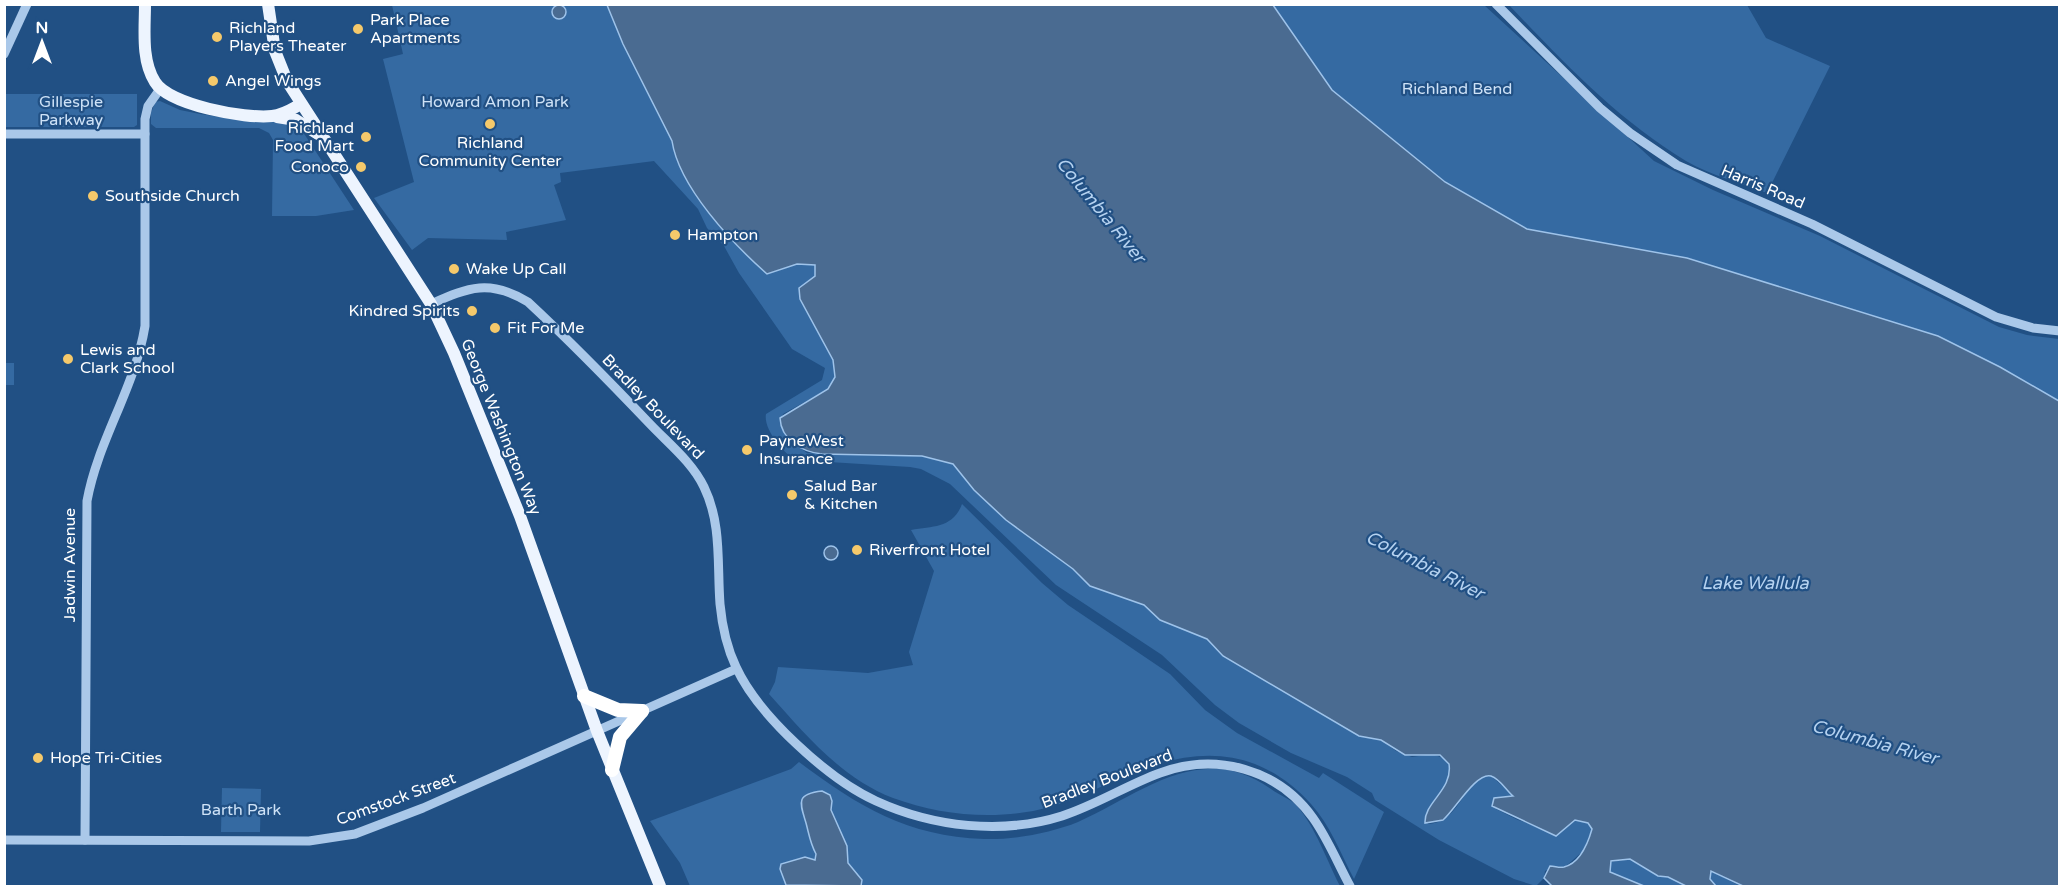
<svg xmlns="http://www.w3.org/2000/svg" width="2064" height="891" font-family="'Varela Round',sans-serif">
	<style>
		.green { fill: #356aa2 }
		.water { fill: #4a6b91; stroke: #9ec3ea; stroke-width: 1.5 }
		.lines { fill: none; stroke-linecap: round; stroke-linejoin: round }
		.minor { stroke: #aac8e9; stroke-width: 9 }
		.major { stroke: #edf4fe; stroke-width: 12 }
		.highway { stroke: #fff; stroke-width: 14 }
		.poi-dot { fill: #f5c96b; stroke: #215084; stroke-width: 2 }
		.labels { text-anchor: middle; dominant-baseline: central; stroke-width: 4.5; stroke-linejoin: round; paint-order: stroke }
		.poi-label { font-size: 16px; fill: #fff; stroke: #215084; text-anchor: start }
		.park-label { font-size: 16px; fill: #cee2f7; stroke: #215084 }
		.street-label { font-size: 16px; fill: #fff; stroke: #215084 }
		.water-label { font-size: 18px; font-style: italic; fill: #b5d2f0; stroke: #215084 }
	</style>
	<rect width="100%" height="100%" fill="#215084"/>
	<g class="green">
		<path d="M392,5h215l16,39 49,97c7,42 63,104 95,133l30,-10 18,1v11l-16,12 1,11 33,61 2,17 -7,12 -45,25 -3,8 11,19 16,12 115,3 31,8 21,26 32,30 67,49 17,17 54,19 16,15 47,19 16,17 136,80 22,4 15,11 16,6 20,-3 14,5 3,5v17l-24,35 3,8c33,-1 36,-48 63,-48l23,20 -16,1 -2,12 22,11 42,13 15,-13 13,3 4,6 -9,22 -18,16 -10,-1 -10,5 -1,7 -8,8 -22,-7 -75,-39 -64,-40 -3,-7 -25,-16 -56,-24 -52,-30 -24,-18 -53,-50 -106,-70 -106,-101 -29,-15 -11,-2 -113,-7c-13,-5 -34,-31 -31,-46l56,-34 3,-12 -33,-19 -53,-76 -15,-27 -17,-18 -9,-19 -44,-48 -94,12 1,9 -7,3 12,35 -60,12 1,8 -79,-2 -16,12 -38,-52 40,-16 -31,-123 20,-5z"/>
		<polygon points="1273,5 1484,5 1654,161 1713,190 1820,236 1999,327 2027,335 2059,339 2059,401 2000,367 1871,315 1687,258 1527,229 1445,182 1332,90"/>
		<path d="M1509,5h238l19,33 64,28 -63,127c-26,-10 -57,-18 -81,-32 -68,-41 -123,-99 -177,-156z"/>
		<polygon points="5,94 137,94 137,125 134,127 5,127"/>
		<polygon points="160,101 180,110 200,114 254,122 285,120 299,126 354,210 316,216 272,216 273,140 269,133 259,128 156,128 151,124 151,113 155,102"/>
		<rect x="5" y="363" width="9" height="22"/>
		<path d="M962,504l80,79 26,22 102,69 35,36 32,23 82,45 4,-5 61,39 -30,67c-13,-25 -24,-54 -43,-75 -47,-51 -101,-59 -165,-36 -33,11 -62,29 -96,39 -51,14 -108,9 -157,-9 -52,-20 -88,-64 -124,-104l6,-12 3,-15 90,6 45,-8 -4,-13 25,-81 -23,-41c23,-4 42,-2 51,-26z"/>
		<path d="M799,762c60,45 108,74 185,77 29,1 67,-6 94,-17 63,-28 123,-83 193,-33 8,6 20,10 26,17 19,22 30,55 43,80h-650l-10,-23 -30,-42 141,-52z"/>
		<polygon points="222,788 261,789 260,832 221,832"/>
		<polygon points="1630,859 1658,876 1668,877 1686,886 1644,886 1610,872 1610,862"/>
		<polygon points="1711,871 1738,885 1743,886 1716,886 1710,879"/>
	</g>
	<g class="water">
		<circle cx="559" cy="12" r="7"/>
		<path d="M607,5h666l59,85 113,92 82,47 160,29 251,78 62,31 59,34v485h-316l-32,-15 -1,8 6,7h-30l-18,-9 -10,-1 -28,-17 -19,2 -1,11 34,14h-92l-8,-8 6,-12c5,0 9,2 14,1 16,-4 24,-24 28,-38l-4,-6 -13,-3 -19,16 -64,-30 2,-8 19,-2c-7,-6 -13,-17 -22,-20 -15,-4 -36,34 -48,44l-18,3c-1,-21 28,-33 24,-59l-9,-9h-35l-24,-15 -22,-4 -136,-80 -16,-17 -47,-19 -16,-15 -54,-19 -17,-17 -67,-49 -32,-30 -21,-26 -31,-8 -100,-2c-20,-2 -41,-14 -42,-36l48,-29 7,-12 -2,-17 -33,-61 -1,-11 16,-12v-11l-18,-1 -30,10c-35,-31 -88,-87 -95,-133l-49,-97z"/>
		<circle cx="831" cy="553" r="7"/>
		<path d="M822,791l8,4 2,6 -1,9 16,36 1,17 14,17 -1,6 -75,-1 -6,-16 1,-5 24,-7 10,3 1,-6c-6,-11 -7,-20 -10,-31 -6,-20 -11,-29 16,-32z"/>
	</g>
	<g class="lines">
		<g class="minor">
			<polyline points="1496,4 1600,108 1630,133 1677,165 1812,224 1996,317 2033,328 2060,331"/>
			<polyline points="4,54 27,4"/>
			<polyline points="4,134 145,134"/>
			<path d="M431,304c38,-17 59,-25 97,-2 42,39 82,80 122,122 19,20 42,38 54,63 18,37 13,77 16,117 2,21 7,44 16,63 22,48 92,112 140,134 57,26 126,34 186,15 34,-11 65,-31 98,-43 56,-21 118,-4 153,45 15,21 25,46 37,68"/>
			<polyline points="4,840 309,841 355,834 423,808 736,669"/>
			<path d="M85,840l2,-339c11,-61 48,-113 58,-175v-207l3,-13 12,-17"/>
		</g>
		<g class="major">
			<path d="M145,4c0,25 -4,56 10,78 14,23 90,37 117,34 11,-1 20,-7 29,-12"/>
			<polyline points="268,4 275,51 287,81 431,304 454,353 520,516 597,731 660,886"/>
			<polyline points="277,117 296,120 318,134"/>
		</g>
		<g class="highway">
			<polyline points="584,696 618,710 642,711"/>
			<polyline points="612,770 620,737 642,711"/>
		</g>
	</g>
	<g class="poi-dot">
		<circle cx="358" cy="29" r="6"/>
		<circle cx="217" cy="37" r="6"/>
		<circle cx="213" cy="81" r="6"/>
		<circle cx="490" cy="124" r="6"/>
		<circle cx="366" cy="137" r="6"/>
		<circle cx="361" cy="167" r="6"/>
		<circle cx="93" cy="196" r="6"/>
		<circle cx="675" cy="235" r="6"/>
		<circle cx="454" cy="269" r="6"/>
		<circle cx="472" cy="311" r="6"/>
		<circle cx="495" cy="328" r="6"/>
		<circle cx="68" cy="359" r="6"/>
		<circle cx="747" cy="450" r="6"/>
		<circle cx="792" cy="495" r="6"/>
		<circle cx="857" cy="550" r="6"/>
		<circle cx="38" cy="758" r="6"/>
	</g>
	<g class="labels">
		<g class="poi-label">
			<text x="370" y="20">Park Place<tspan x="370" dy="18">Apartments</tspan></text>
			<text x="229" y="28">Richland<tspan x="229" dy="18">Players Theater</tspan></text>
			<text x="225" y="81">Angel Wings</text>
			<text x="354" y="128" text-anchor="end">Richland<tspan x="354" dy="18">Food Mart</tspan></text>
			<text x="490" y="143" text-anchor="middle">Richland<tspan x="490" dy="18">Community Center</tspan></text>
			<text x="349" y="167" text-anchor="end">Conoco</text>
			<text x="105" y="196">Southside Church</text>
			<text x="687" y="235">Hampton</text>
			<text x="466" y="269">Wake Up Call</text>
			<text x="460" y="311" text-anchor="end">Kindred Spirits</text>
			<text x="507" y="328">Fit For Me</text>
			<text x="80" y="350">Lewis and<tspan x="80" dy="18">Clark School</tspan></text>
			<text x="759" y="441">PayneWest<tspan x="759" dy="18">Insurance</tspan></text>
			<text x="804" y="486">Salud Bar<tspan x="804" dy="18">&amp; Kitchen</tspan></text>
			<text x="869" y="550">Riverfront Hotel</text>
			<text x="50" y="758">Hope Tri-Cities</text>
		</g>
		<g class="park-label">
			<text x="1457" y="89">Richland Bend</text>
			<text x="71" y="102">Gillespie<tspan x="71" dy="18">Parkway</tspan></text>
			<text x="495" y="102">Howard Amon Park</text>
			<text x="241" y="810">Barth Park</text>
		</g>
		<g class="street-label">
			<text transform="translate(1763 187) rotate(23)">Harris Road</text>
			<text transform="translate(653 407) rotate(46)">Bradley Boulevard</text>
			<text transform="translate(501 427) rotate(68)">George Washington Way</text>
			<text transform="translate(70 565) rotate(-90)">Jadwin Avenue</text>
			<text transform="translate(1107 779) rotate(-21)">Bradley Boulevard</text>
			<text transform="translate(396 799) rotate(-20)">Comstock Street</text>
		</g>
		<g class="water-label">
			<text transform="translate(1101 210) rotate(51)">Columbia River</text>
			<text transform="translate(1425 565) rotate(27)">Columbia River</text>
			<text x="1755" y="583">Lake Wallula</text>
			<text transform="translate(1875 742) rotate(15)">Columbia River</text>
		</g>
	</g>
	<rect width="2064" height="891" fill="none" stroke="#ffffff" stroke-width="12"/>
	<g transform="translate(42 42)" stroke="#215084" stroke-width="4.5" paint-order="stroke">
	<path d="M0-4.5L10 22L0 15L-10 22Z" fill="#ffffff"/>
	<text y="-9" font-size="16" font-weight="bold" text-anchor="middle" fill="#ffffff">N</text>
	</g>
</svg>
